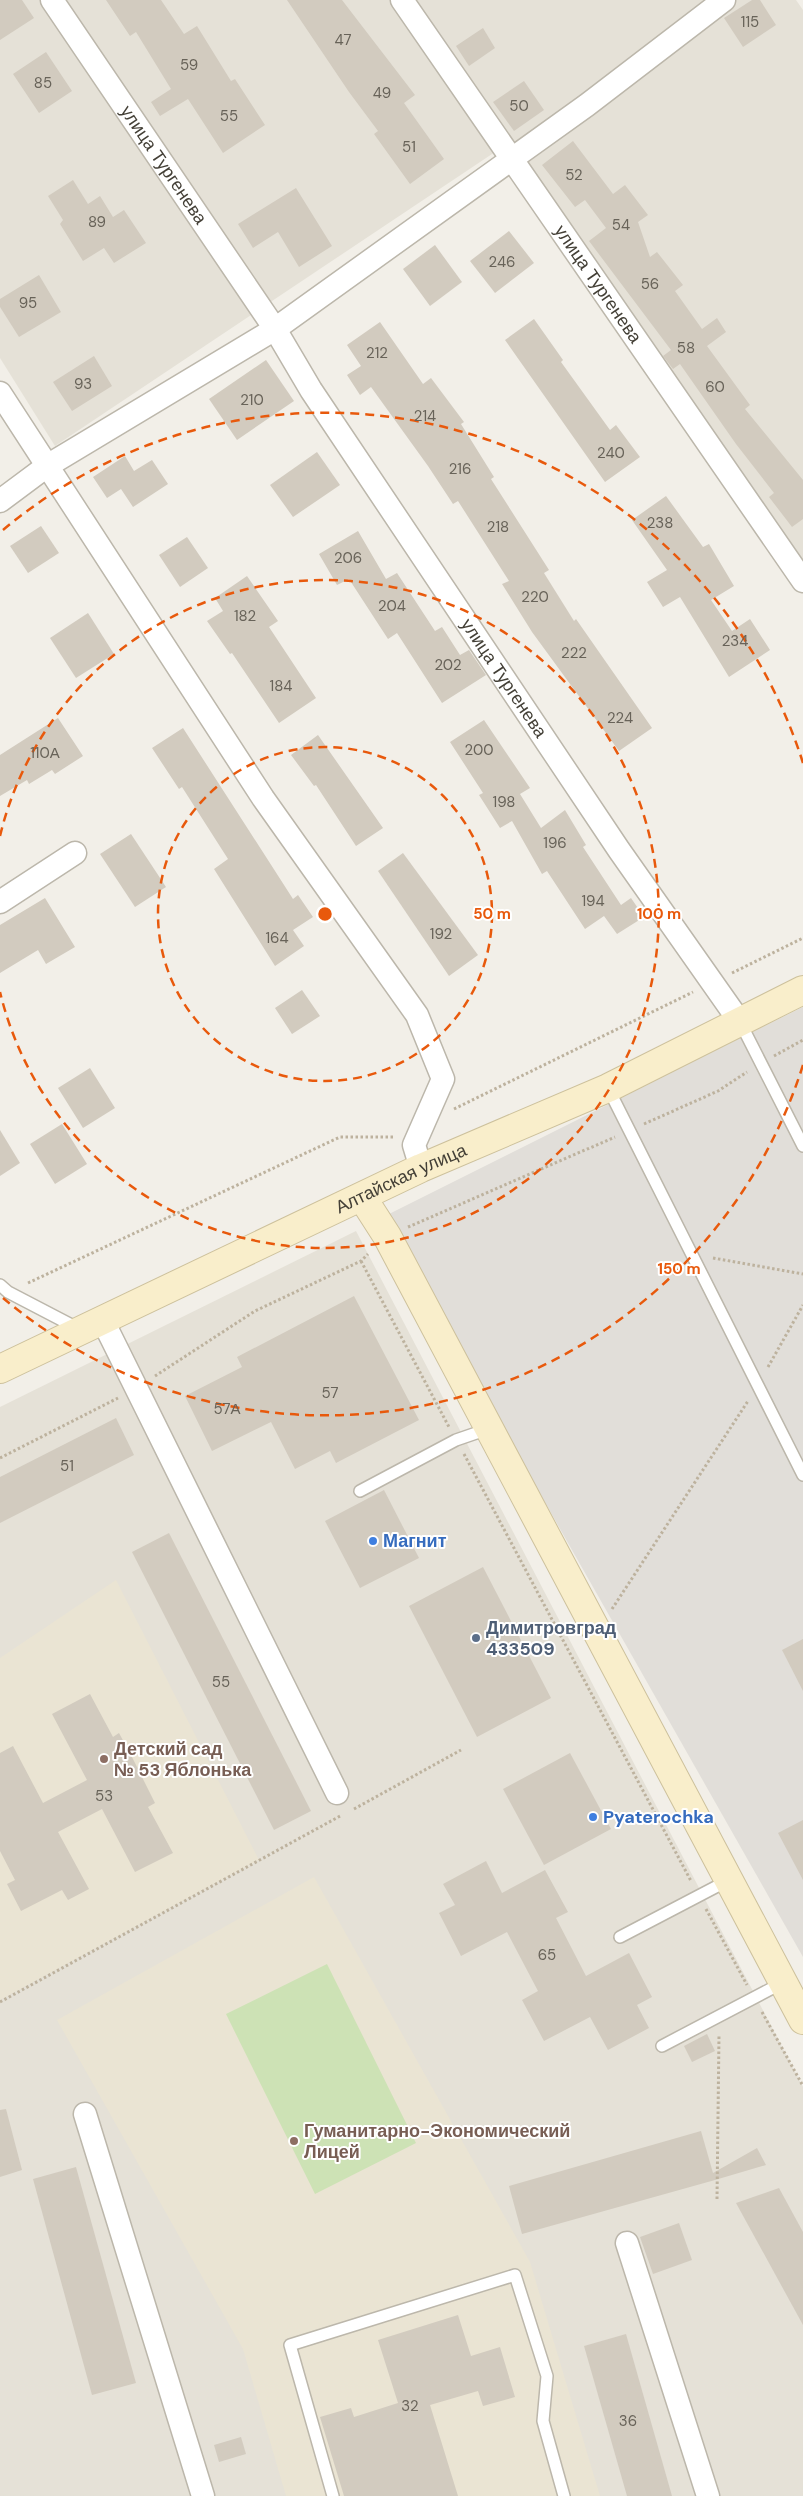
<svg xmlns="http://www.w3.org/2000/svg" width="803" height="2496" font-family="'DM Sans',sans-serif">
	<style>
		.residential { fill: #e5e1d7 }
		.industrial { fill: #e1ded9 }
		.education { fill: #eae4d3 }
		.green { fill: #cde2b5 }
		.building { fill: #d2cbbf }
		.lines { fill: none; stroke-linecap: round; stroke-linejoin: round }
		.lane-casing { stroke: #bcb7ab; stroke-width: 14 }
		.street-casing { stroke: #bcb7ab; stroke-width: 25 }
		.secondary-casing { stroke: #cdc19c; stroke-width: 30 }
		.path { stroke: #bdb29e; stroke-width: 3; stroke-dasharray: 2.5 2.5; stroke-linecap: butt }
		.lane { stroke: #fff; stroke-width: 11 }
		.street { stroke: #fff; stroke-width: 22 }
		.secondary { stroke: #f9eecb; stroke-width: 28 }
		.ring { fill: none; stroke: #e8590c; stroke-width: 2.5; stroke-dasharray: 9 6 }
		.shop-dot { fill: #3f7fe0; stroke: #fff; stroke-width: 2 }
		.service-dot { fill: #5c6f8a; stroke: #fff; stroke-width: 2 }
		.education-dot { fill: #8d6e63; stroke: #fff; stroke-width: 2 }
		.labels { text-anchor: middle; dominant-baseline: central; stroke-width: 4; stroke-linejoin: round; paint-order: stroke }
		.number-label { font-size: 15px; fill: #686359 }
		.street-label { font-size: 18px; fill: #444037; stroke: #fff }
		.shop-label { font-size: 18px; font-weight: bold; fill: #366cbe; stroke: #fff; text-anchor: start }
		.service-label { font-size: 18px; font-weight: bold; fill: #4e5e75; stroke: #fff; text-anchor: start }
		.education-label { font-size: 18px; font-weight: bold; fill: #785e54; stroke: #fff; text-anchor: start }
		.centre { fill: #e8590c; stroke: #fff; stroke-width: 2.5 }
		.ring-label { font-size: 15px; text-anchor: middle; font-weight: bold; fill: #e8590c; stroke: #fff; stroke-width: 4; stroke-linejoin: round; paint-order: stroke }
	</style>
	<rect width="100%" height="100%" fill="#f2efe8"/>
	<g class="residential">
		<polygon points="0,0 796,0 803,10 803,560 513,140 55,446 0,358"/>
		<polygon points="356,1231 803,2087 803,2496 0,2496 0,1407"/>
	</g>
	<polygon class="industrial" points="803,1007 803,1957 383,1217"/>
	<g class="education">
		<polygon points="116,1580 259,1860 0,2000 0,1658"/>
		<polygon points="314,1877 530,2262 600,2496 286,2496 243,2349 57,2020"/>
	</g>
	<polygon class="green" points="327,1964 416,2143 315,2194 226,2014"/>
	<g class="building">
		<polygon points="0,0 22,0 34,18 0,40"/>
		<polygon points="106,0 161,0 184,34 197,26 231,81 235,79 265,125 223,153 188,99 160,116 151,102 171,89 136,32 130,36"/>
		<polygon points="287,0 342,0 415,95 404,103 444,159 410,184 374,134 378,131 349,92"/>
		<polygon points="752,0 760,0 776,25 743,47 724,18"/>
		<polygon points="483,28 495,48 469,66 456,46"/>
		<polygon points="46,52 72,91 39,113 13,74"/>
		<polygon points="524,81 544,110 514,131 493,102"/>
		<polygon points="573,141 613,194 625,185 648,215 638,222 650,257 657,252 683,285 675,291 702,329 717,318 726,332 707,346 750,405 745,409 803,480 803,519 792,527 769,497 774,493 736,444 680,364 673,369 663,356 671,350 589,241 606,228 585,200 575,207 542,165"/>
		<polygon points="73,180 88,204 100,196 113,217 124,210 146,243 114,263 104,248 83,261 60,224 63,220 48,196"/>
		<polygon points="296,188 332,246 299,267 278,232 253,248 238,224"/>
		<polygon points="509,231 534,263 495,293 470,261"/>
		<polygon points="435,245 462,282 430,306 403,269"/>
		<polygon points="39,275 61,312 19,337 0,307 0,299"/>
		<polygon points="534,319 563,360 561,362 610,430 616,425 640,457 605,482 505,340"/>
		<polygon points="380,322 423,384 431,378 464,422 461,424 494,477 491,479 549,570 544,573 574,621 576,619 652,728 619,751 532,632 502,584 509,581 458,501 453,504 428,466 371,387 360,395 347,375 361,366 347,345"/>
		<polygon points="94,356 112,386 72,411 53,382"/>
		<polygon points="266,360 294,401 237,440 209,399"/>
		<polygon points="317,452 340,485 293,517 270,485"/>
		<polygon points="125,456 134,471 152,460 168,484 133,507 121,489 107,498 93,477"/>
		<polygon points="666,496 703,547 709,544 734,586 711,600 732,631 750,619 770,650 729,677 680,597 663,607 647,582 667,570 632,520"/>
		<polygon points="41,526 59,553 28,573 10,546"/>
		<polygon points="358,531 386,579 397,573 435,631 442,627 460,655 469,650 486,675 442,703 397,633 388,639 349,579 337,585 319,554"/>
		<polygon points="187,537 208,568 180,587 159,555"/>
		<polygon points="247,576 278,621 269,627 316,698 279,723 232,653 230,654 207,621 223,611 215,598"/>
		<polygon points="88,613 114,654 76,678 50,638"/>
		<polygon points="58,718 83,756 55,774 52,770 29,784 27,780 0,796 0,755"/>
		<polygon points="484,720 530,788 520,794 541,828 565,810 586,845 583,847 621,905 631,898 644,917 617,934 604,916 585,929 547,871 542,874 512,821 500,828 479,795 483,793 450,742"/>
		<polygon points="183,728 293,899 298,895 313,917 293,930 304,946 275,966 214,869 228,859 182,787 179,789 152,748"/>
		<polygon points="318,735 383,828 356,846 316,785 314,786 291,755"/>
		<polygon points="131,834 166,887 135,907 100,854"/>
		<polygon points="403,853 478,955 449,976 378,871"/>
		<polygon points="45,898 75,947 46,964 38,950 0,973 0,925"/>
		<polygon points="302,990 320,1016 292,1034 275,1008"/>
		<polygon points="90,1068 115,1108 83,1128 58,1088"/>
		<polygon points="62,1124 87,1164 55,1184 30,1144"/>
		<polygon points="0,1130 20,1163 0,1176"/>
		<polygon points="354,1296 419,1420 336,1463 330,1451 295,1469 271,1422 212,1451 185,1396 242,1367 237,1357"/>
		<polygon points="116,1418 134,1455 0,1523 0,1477"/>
		<polygon points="384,1490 419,1558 360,1588 325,1521"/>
		<polygon points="169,1533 311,1811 274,1830 132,1552"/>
		<polygon points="483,1567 551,1698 477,1737 409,1606"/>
		<polygon points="803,1639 803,1691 782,1650"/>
		<polygon points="90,1694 113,1737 119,1733 133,1759 155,1803 148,1807 173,1853 135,1872 102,1809 58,1832 89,1889 68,1900 62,1890 21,1911 7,1884 15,1880 0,1851 0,1753 13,1746 43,1803 87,1780 52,1714"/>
		<polygon points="570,1753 611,1829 544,1865 503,1789"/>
		<polygon points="803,1820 803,1880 778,1833"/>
		<polygon points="486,1861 502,1893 545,1870 568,1912 556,1918 586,1976 629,1953 652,1997 637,2005 649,2028 608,2050 590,2017 544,2041 522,2000 538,1991 507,1932 461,1956 439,1913 455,1905 443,1884"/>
		<polygon points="707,2034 715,2051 692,2062 684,2046"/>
		<polygon points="6,2109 22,2170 0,2177 0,2110"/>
		<polygon points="701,2131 713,2173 757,2148 766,2165 715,2180 713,2174 715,2180 522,2234 509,2186"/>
		<polygon points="76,2167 136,2383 92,2395 33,2179"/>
		<polygon points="779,2188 803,2232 803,2325 736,2203"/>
		<polygon points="679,2223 692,2260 653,2274 640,2237"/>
		<polygon points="458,2315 471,2356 500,2347 515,2397 483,2406 478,2391 430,2405 458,2496 344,2496 320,2417 351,2408 354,2417 398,2403 378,2340"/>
		<polygon points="626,2334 672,2496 627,2496 584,2346"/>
		<polygon points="241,2437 246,2454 219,2462 214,2445"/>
	</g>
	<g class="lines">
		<defs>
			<g id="lane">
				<polyline points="740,1022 803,1146"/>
				<polyline points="608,1088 803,1475"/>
				<polyline points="0,1285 8,1292 79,1329"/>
				<polyline points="360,1491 456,1440 488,1429"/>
				<polyline points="620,1937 729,1880"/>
				<polyline points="662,2046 784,1982"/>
				<polyline points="333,2496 290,2345 515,2275 547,2376 543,2421 564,2496"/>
			</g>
			<g id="street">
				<path id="s1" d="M52,0l223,329 36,61 308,460 121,172"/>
				<path id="s2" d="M402,0l401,581"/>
				<polyline points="0,393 263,798 417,1015 443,1079 414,1145 421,1168"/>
				<polyline points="0,501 47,466 275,329 587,105 724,0"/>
				<polyline points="0,902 75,853"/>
				<polyline points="103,1321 337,1793"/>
				<polyline points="85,2114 203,2496"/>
				<polyline points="627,2243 708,2496"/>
			</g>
			<g id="secondary">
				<polyline points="362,1197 387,1236 803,2020"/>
				<path id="s3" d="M0,1369l421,-201 187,-80 195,-98"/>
			</g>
		</defs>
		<use href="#lane" class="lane-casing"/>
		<use href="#street" class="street-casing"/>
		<use href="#secondary" class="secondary-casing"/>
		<g class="path">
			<polyline points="732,973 803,938"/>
			<polyline points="774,1056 803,1040"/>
			<polyline points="454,1109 693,992"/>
			<polyline points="644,1124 718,1091 747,1072"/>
			<polyline points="408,1227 615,1137"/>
			<polyline points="713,1258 803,1274"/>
			<polyline points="361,1261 449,1427"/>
			<polyline points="28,1283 340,1137 394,1137"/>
			<polyline points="768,1367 803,1305"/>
			<polyline points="155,1376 255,1311 361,1261 368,1254"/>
			<polyline points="464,1454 691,1881"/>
			<polyline points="0,1458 118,1398"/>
			<polyline points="612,1609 748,1401"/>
			<polyline points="354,1809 461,1750"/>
			<polyline points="706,1909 747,1985"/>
			<polyline points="0,2002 342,1815"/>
			<polyline points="762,2012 803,2086"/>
			<polyline points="717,2199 719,2035"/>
		</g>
		<use href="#lane" class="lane"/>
		<use href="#street" class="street"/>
		<use href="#secondary" class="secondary"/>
	</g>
	<g class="ring">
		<circle cx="325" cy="914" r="167"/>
		<path d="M0 836A334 334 0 1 1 0 992"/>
		<path d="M803 1065A501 501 0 0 1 3 1298M3 530A501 501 0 0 1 803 763"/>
	</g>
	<g class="shop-dot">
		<circle cx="373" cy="1541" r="5"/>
		<circle cx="593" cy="1817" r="5"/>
	</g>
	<circle class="service-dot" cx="476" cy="1638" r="5"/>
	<g class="education-dot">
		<circle cx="104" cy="1759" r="5"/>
		<circle cx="294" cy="2141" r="5"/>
	</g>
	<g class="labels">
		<g class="number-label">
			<text x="750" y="22">115</text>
			<text x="343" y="40">47</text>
			<text x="189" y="65">59</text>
			<text x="43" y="83">85</text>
			<text x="382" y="93">49</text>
			<text x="519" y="106">50</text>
			<text x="229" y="116">55</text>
			<text x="409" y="147">51</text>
			<text x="574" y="175">52</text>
			<text x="97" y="222">89</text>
			<text x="621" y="225">54</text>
			<text x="502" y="262">246</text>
			<text x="650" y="284">56</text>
			<text x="28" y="303">95</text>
			<text x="686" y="348">58</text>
			<text x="377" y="353">212</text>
			<text x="83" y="384">93</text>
			<text x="715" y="387">60</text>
			<text x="252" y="400">210</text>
			<text x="425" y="416">214</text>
			<text x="611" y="453">240</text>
			<text x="460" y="469">216</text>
			<text x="660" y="523">238</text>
			<text x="498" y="527">218</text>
			<text x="348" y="558">206</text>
			<text x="535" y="597">220</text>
			<text x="392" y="606">204</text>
			<text x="245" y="616">182</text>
			<text x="735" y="641">234</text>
			<text x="574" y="653">222</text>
			<text x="448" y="665">202</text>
			<text x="281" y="686">184</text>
			<text x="620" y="718">224</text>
			<text x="479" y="750">200</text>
			<text x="45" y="753">110А</text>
			<text x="504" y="802">198</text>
			<text x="555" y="843">196</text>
			<text x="593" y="901">194</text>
			<text x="441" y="934">192</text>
			<text x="277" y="938">164</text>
			<text x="330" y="1393">57</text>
			<text x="227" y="1409">57А</text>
			<text x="67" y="1466">51</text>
			<text x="221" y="1682">55</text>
			<text x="104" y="1796">53</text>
			<text x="547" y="1955">65</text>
			<text x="410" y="2406">32</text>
			<text x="628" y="2421">36</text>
		</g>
		<g class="street-label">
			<text stroke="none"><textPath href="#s1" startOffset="199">улица Тургенева</textPath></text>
			<text stroke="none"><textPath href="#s2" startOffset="345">улица Тургенева</textPath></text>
			<text stroke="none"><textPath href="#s1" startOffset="815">улица Тургенева</textPath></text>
			<text stroke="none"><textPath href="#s3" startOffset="444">Алтайская улица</textPath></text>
		</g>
		<g class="shop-label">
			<text x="383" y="1541">Магнит</text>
			<text x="603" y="1817">Pyaterochka</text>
		</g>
		<g class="service-label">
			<text x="486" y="1628">Димитровград<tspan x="486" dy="21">433509</tspan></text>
		</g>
		<g class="education-label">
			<text x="114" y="1749">Детский сад<tspan x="114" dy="21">№ 53 Яблонька</tspan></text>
			<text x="304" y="2131">Гуманитарно-Экономический<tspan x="304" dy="21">Лицей</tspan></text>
		</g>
	</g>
	<circle cx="325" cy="914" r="8" class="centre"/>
	<g class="ring-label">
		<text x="492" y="919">50 m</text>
		<text x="659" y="919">100 m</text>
		<text x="679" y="1274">150 m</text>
	</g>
</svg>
